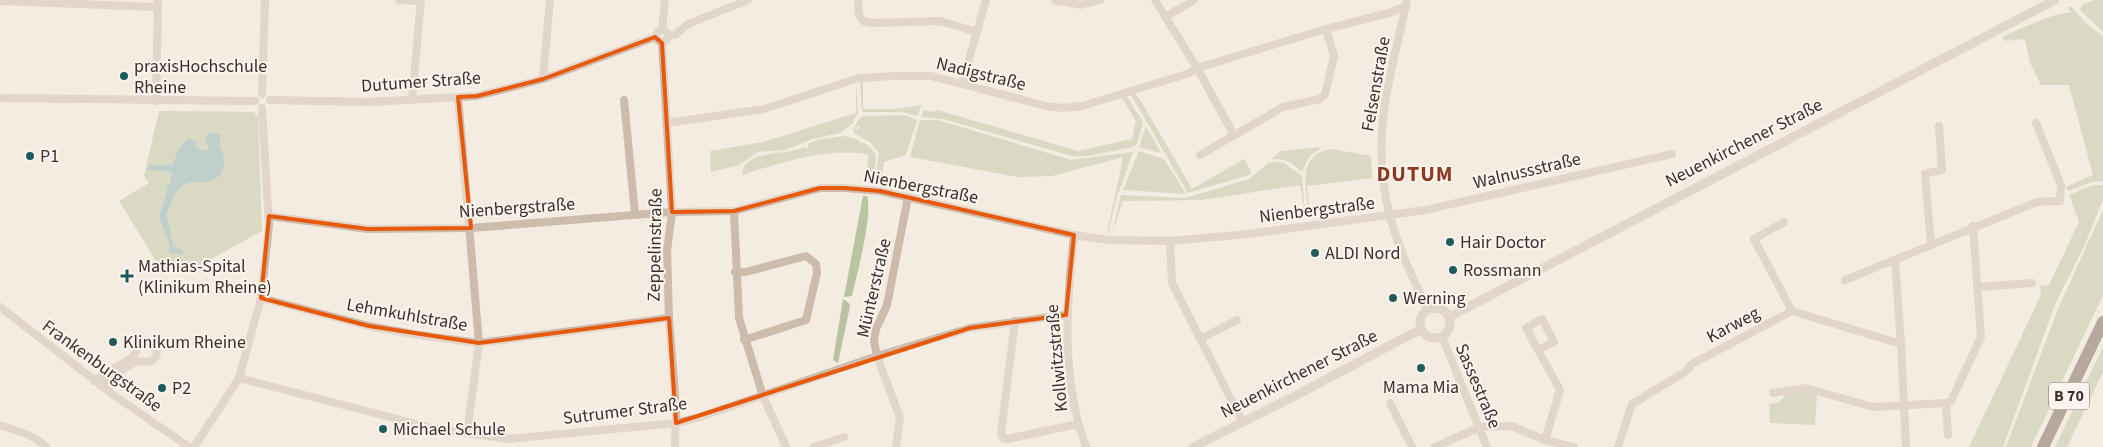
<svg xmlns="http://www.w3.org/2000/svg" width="2103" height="447" font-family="'Source Sans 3',sans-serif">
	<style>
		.green { fill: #b8c4a0 }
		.water { fill: #7fb0b2 }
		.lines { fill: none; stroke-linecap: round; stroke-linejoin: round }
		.minor { stroke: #cdbbac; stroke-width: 8 }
		.tertiary { stroke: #cdbbac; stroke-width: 9 }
		.trunk { stroke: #6c584f; stroke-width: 12 }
		.marked { fill: none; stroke: #e8590c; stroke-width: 4; stroke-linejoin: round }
		.poi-dot { fill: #1f5a5e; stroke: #fbf5ee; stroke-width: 2 }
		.labels { text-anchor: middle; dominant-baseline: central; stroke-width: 4; stroke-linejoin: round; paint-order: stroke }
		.shield { fill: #fbf5ee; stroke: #756b66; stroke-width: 1 }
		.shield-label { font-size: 16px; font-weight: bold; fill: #3b302b }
		.poi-label { font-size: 18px; fill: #3b302b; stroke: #fbf5ee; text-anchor: start }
		.street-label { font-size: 18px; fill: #3b302b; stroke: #fbf5ee }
		.district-label { font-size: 22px; font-weight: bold; letter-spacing: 1px; fill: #8c3b22; stroke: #fbf5ee }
	</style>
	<rect width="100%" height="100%" fill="#f4ebe1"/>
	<g class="green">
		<polygon points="2094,0 2103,0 2103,32 2080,10 2082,5"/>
		<path d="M2068,7h4l14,16 17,13v145l-11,1 -24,9 -2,-4 27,-12 -24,-90h-28l-11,-22 -5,-24 -20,2 -3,-4c13,-6 58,-27 69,-24z"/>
		<polygon points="860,80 863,81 863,109 896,109 921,105 918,116 902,112 862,112"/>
		<polygon points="856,83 858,113 852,124 840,133 812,139 786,150 758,152 739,165 711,172 710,151 763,142 856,113"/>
		<polygon points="1134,93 1141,101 1192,189 1244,159 1252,174 1188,193 1131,95"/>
		<polygon points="1126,95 1143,122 1137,144 1133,147 1088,156 1072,156 943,119 921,117 924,110 932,112 938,110 1078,151 1132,139 1136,121 1122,98"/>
		<polygon points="159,111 254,112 258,117 262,231 189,271 158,264 119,201 149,183 144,176"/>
		<polygon points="904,115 917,120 906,155 884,162 880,185 875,184 879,153 871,143 855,134 853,128 858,130 860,126 854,127 859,119 864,116"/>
		<polygon points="920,120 938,120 1071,160 1133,152 1116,200 1108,234 1107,234 1123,157 1052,176 1018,177 910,157"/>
		<polygon points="1146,126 1161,153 1139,147"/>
		<path d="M845,136l14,4 3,4 2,-2 11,11 1,9 -6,22 -3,-1 1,-29c-43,-6 -85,8 -126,21l2,-9c16,-17 40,-10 61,-19l1,2 3,-2 -1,-3 9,-4z"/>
		<path d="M1322,147l-13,10 -7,15c-10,-9 -18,-15 -32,-12l11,-9z"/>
		<path d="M1332,149l39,7 1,22 -65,8 3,30c-4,-25 -14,-63 22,-67z"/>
		<polygon points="1139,151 1164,159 1186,194 1123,190"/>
		<polygon points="1278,162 1284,163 1302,176 1305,213 1300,185 1203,200 1123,201 1112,233 1121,195 1185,198 1249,179 1268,163"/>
		<polygon points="2093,185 2103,185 2103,199 2085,244 2056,302 2003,447 1969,447 2041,295 2040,286 2049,285 2079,222 2069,195"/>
		<path d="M863,196h4c6,19 -10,78 -15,100l-8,1z"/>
		<polygon points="2103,210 2103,295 2031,447 2006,447 2058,309"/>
		<polygon points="843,299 849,303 850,306 838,363 833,360"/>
		<polygon points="2103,347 2103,372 2067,447 2055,447"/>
		<polygon points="1806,391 1817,394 1815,425 1770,423 1769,404 1778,403 1787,394"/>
	</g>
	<path class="water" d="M211,132l9,3c-3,11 8,22 3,34 -10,22 -28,8 -40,16 -7,4 -14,22 -17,30 3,10 5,21 8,32l10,3 -2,5 -13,-3 1,-6 -11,-30 8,-24 -1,-1 1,-5 3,-2 2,-12 -24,-2v-5h25l5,-16 11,-11 9,5 -3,2 4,5h11l-5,-9 3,-8z"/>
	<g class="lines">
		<g class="minor">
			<polyline points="399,0 421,1"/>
			<polyline points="858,0 859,15 863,21 871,23 940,21 977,32"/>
			<polyline points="1055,0 1081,5 1100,0"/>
			<polyline points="1155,0 1197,68 1234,135"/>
			<path d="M1407,0c-8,39 -20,80 -24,120 -8,71 13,127 45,189"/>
			<polyline points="0,1 157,7"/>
			<polyline points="1165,17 1194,0"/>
			<circle cx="662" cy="36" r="6"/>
			<polyline points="662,30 665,0"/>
			<polyline points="669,35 675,35 688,24 748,0"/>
			<polyline points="662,43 672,212 667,251 669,318 676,408 675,447"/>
			<polyline points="543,79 550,0"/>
			<polyline points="962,84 986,0"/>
			<polyline points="262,94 265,0"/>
			<polyline points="458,97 479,343 467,433"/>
			<polyline points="0,98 255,101"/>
			<polyline points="270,100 369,102 477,96 543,79 655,37"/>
			<polyline points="412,100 421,0"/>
			<polyline points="624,100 635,214"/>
			<polyline points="156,101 158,0"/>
			<polyline points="667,123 764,109 859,78 896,76 931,76 1046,106 1063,108 1082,106 1187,74 1197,68 1326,29 1389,13 1406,6"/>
			<polyline points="1200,155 1283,107 1320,99 1325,95 1334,56 1326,29"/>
			<polyline points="734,211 739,318 763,396 786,447"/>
			<polyline points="269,216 368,229 471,228 672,212 734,211 820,188 845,188 880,191 1074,235 1108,240 1170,241 1249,234 1425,210 1672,154"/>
			<polyline points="1784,222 1754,239 1792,311"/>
			<path d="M1074,235c-8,71 -13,144 12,212"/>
			<polyline points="1170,241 1172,283 1242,421"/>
			<polyline points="1931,245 1925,174 1942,170 1939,126"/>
			<polyline points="1895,260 1901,344"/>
			<polyline points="735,272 746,272 806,256 816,264 817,273 806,320 744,340"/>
			<polyline points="1845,280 2037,202 2060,201 2061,185 2036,123"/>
			<polyline points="1978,287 2032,283"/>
			<polyline points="261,298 369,326 418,335 479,343 669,318"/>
			<polyline points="0,307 115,396 189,447"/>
			<polyline points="1792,311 1901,344 1906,447"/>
			<polyline points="1015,321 1001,433 1003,438 1007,439 1078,424"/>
			<polyline points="1442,337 1487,447"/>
			<polyline points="1200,339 1237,320"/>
			<polyline points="1538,350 1554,342 1542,319 1526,328 1560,390 1545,440"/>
			<polyline points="239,378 432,428 508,439 676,423 697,418 877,356 970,328 1066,315"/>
			<path d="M94,381l39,-24 7,-14 8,-1 7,6 2,7c-6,10 -11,6 -21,6l-36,24"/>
			<polyline points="1773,393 1806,388 1873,407 1946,403 1951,401 1981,337 1973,226"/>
			<polyline points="1390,403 1412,447"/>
			<polyline points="1946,403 1948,435"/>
			<path d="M0,425c17,6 33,9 46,22"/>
			<polyline points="194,447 239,378 261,298 269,226 262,108"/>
			<polyline points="814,447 844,437"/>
			<polyline points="896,447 900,418 877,356 874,341 876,329 887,305 908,197"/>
			<polyline points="1435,447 1480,427 1512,426 1545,440 1574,447"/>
			<polyline points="1618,447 1632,404 1685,372 1692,364 1792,311"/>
		</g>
		<g class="tertiary">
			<circle cx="1435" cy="323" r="15"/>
			<polyline points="1449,317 2055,0"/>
			<polyline points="1193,447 1293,397 1421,329"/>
		</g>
		<polyline class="trunk" points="2043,447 2103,322"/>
	</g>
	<path d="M0 0H2103V447H0ZM655,37l7,6 10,169 62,-1 86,-23h25l35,3 194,44 -8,80 -96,13 -294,95 -7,-105 -190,25 -110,-17 -108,-28 8,-82 99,13 103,-1 -13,-131 19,-1 66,-17z" fill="#f4ebe1" fill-opacity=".55" fill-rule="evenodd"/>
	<path class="marked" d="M655,37l7,6 10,169 62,-1 86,-23h25l35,3 194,44 -8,80 -96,13 -294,95 -7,-105 -190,25 -110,-17 -108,-28 8,-82 99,13 103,-1 -13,-131 19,-1 66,-17z"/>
	<g class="poi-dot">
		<circle cx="124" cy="76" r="5"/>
		<circle cx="30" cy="156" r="5"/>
		<circle cx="1450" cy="242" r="5"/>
		<circle cx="1315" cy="253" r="5"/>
		<circle cx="1453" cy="270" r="5"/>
		<path d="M124.5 268.5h5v5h5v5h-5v5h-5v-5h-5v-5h5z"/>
		<circle cx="1393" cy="298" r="5"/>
		<circle cx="113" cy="342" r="5"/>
		<circle cx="1421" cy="368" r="5"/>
		<circle cx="162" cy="388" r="5"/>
		<circle cx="383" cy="429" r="5"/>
	</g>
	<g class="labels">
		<rect class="shield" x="2049" y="382.5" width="40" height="27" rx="4"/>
		<g class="shield-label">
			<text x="2069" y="396">B 70</text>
		</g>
		<g class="poi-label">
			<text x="134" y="66">praxisHochschule<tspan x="134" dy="21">Rheine</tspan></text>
			<text x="40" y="156">P1</text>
			<text x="1460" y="242">Hair Doctor</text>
			<text x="1325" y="253">ALDI Nord</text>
			<text x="138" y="266">Mathias-Spital<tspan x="138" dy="21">(Klinikum Rheine)</tspan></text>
			<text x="1463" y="270">Rossmann</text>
			<text x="1403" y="298">Werning</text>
			<text x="123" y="342">Klinikum Rheine</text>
			<text x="1421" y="387" text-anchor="middle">Mama Mia</text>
			<text x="172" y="388">P2</text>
			<text x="393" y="429">Michael Schule</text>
		</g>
		<g class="street-label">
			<text transform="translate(981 74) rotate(14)">Nadigstraße</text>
			<text transform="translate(421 82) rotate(-4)">Dutumer Straße</text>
			<text transform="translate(1376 84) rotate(-80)">Felsenstraße</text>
			<text transform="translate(1744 143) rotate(-27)">Neuenkirchener Straße</text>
			<text transform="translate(1527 171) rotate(-13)">Walnussstraße</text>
			<text transform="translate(921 187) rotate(11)">Nienbergstraße</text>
			<text transform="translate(517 208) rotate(-4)">Nienbergstraße</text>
			<text transform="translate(1317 210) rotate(-7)">Nienbergstraße</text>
			<text transform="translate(655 245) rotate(-89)">Zeppelinstraße</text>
			<text transform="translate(874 288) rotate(-77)">Münterstraße</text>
			<text transform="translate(407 315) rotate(10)">Lehmkuhlstraße</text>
			<text transform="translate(1733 325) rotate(-28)">Karweg</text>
			<text transform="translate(1057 358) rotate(-95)">Kollwitzstraße</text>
			<text transform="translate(102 366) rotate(36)">Frankenburgstraße</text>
			<text transform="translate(1299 374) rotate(-27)">Neuenkirchener Straße</text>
			<text transform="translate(1478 386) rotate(67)">Sassestraße</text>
			<text transform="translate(625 411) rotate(-7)">Sutrumer Straße</text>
		</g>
		<g class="district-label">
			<text x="1415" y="174">DUTUM</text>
		</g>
	</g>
</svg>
